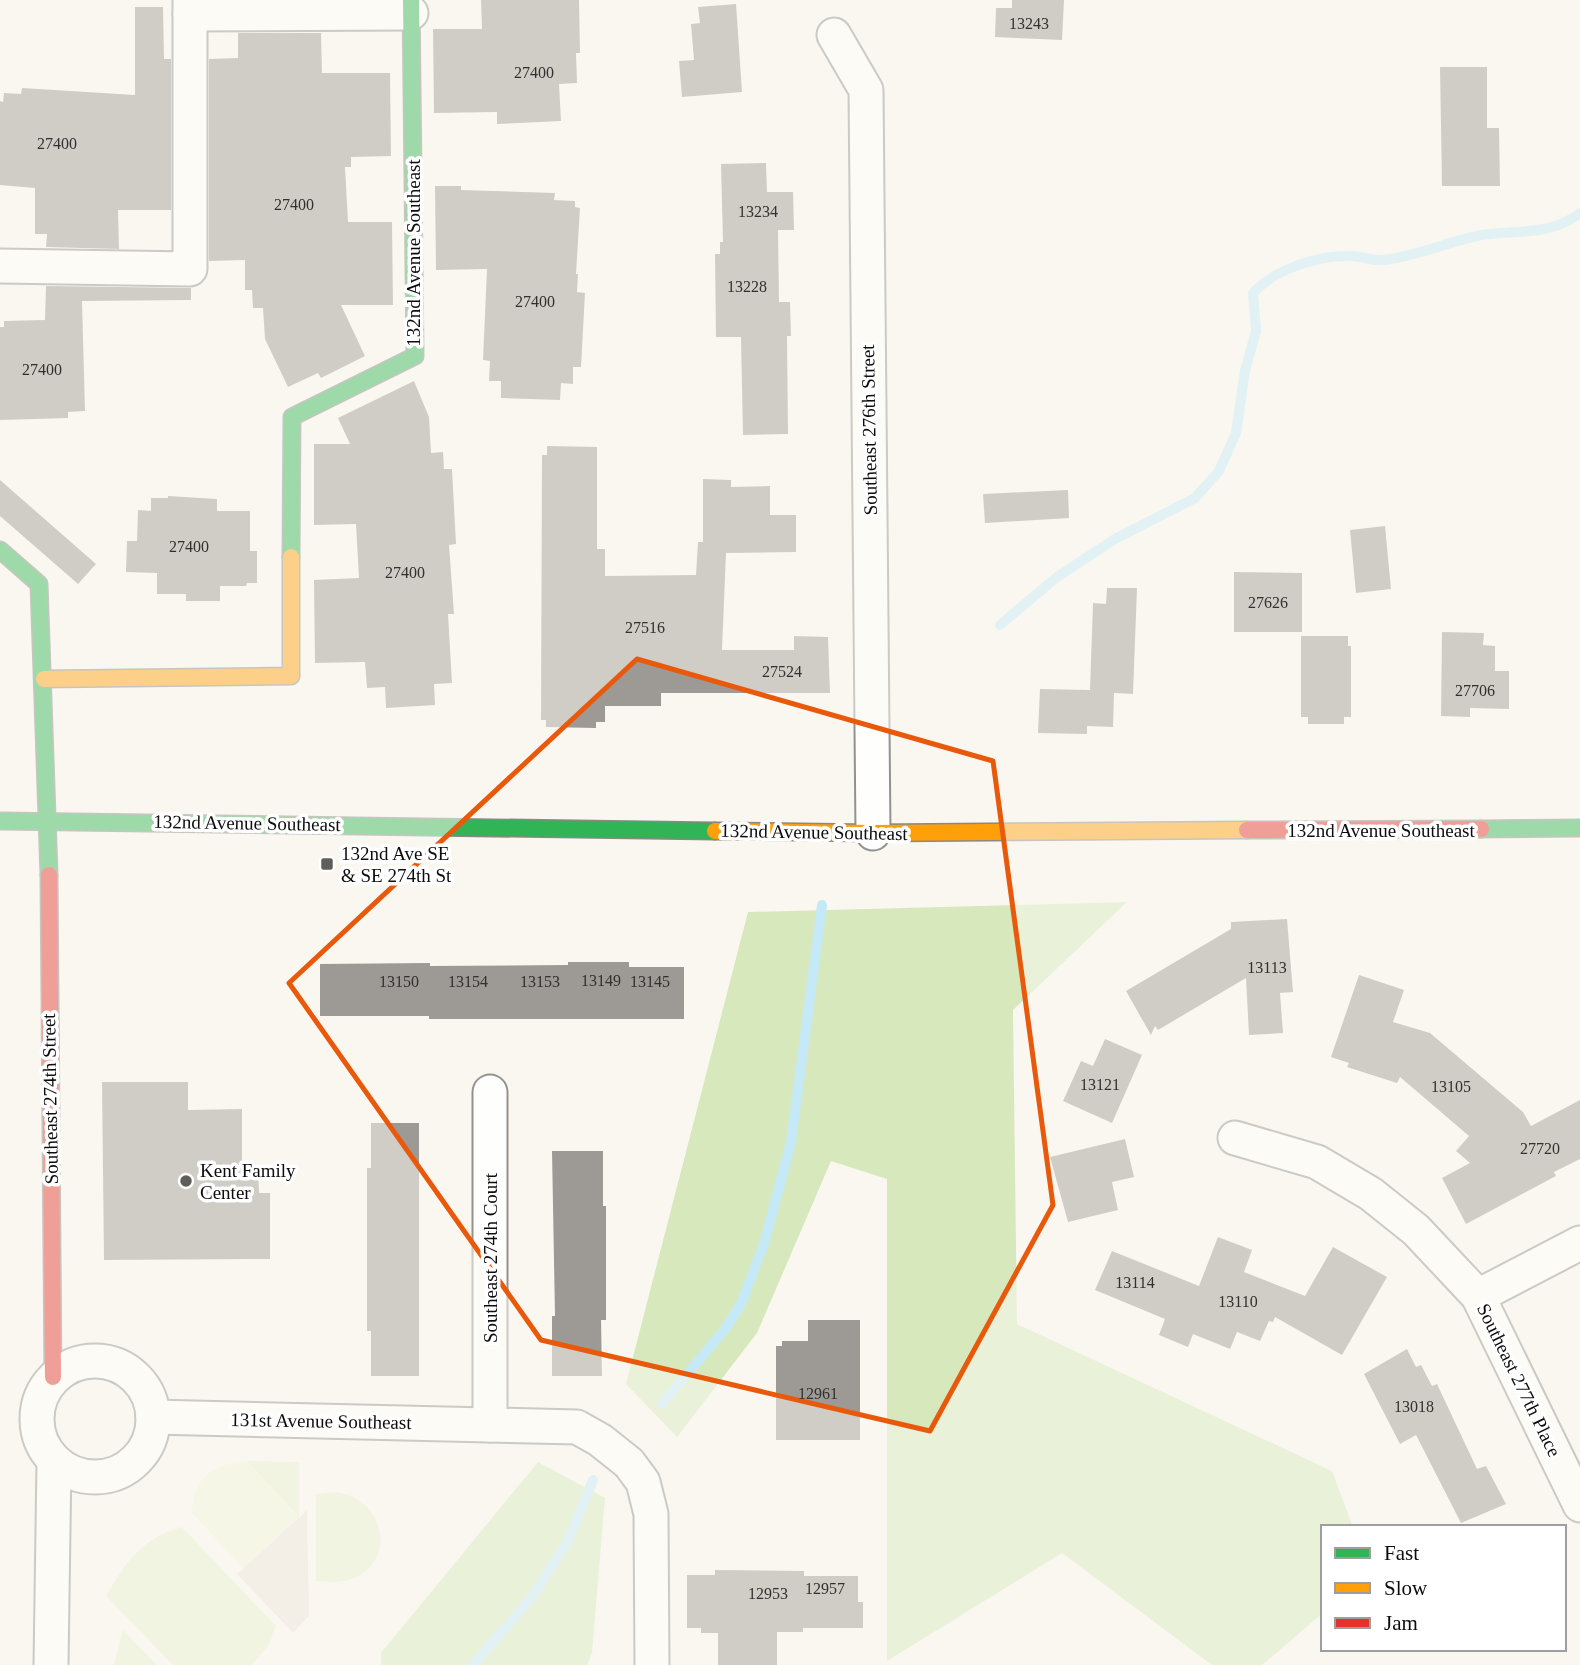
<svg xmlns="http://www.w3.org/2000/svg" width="1580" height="1665" font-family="'Times New Roman',serif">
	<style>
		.green { fill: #e6f0cf }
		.forest { fill: #d7e8bc }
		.pitch { fill: #eff4d9 }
		.plaza { fill: #eae5db }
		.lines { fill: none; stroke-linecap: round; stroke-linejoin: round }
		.stream { stroke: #c5e9f6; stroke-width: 10 }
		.building { fill: #9d9a96 }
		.street-casing { stroke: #93928f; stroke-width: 37 }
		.fast-casing { stroke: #8a8885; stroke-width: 19 }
		.slow-casing { stroke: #8a8885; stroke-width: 19 }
		.jam-casing { stroke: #8a8885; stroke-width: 19 }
		.street { stroke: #fefefd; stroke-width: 33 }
		.fast { stroke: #30b455; stroke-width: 16 }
		.slow { stroke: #ff9f0a; stroke-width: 16 }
		.jam { stroke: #e5322d; stroke-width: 16 }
		.marked { fill: none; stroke: #e8590c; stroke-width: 5; stroke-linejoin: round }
		.poi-dot { fill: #5f5e5c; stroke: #fff; stroke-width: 2.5 }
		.labels { text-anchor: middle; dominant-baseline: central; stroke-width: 7; stroke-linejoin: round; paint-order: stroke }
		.number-label { font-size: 16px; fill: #30302e }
		.street-label { font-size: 19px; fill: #0c0c0c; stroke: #fff }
		.poi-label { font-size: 19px; fill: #0c0c0c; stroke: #fff; text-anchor: start }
	</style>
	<rect width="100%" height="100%" fill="#faf7f0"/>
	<g class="green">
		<polygon points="247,1461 299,1462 299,1517"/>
		<path d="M334,1492c56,6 64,78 10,89 -9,2 -19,0 -28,0v-87z"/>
		<path d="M182,1527l94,99 -8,20 -16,19h-79l-67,-69c20,-35 36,-58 76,-69z"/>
		<polygon points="123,1630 157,1665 114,1665"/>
	</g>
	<g class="forest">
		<polygon points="1127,902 1013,1010 1017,1324 1332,1471 1353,1527 1323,1527 1323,1613 1262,1665 1212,1665 1062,1553 887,1661 887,1179 831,1161 757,1333 677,1437 626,1384 748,912"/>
		<polygon points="538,1462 605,1498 592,1653 587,1665 381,1665 381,1653"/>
	</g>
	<path class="pitch" d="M247,1461l52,56 -56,51 -51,-55c2,-37 20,-48 55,-52z"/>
	<polygon class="plaza" points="307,1510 309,1616 293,1633 237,1574"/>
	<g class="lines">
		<g class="stream">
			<path d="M1000,625l57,-48 58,-38 80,-41 24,-27 17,-38 9,-62 11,-40 -3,-38c22,-24 66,-38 98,-37 10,0 21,5 32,4 33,-3 66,-19 99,-25 34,-5 69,1 98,-22"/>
			<polyline points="662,1404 726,1328 741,1304 765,1241 791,1142 822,905"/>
			<polyline points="473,1665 532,1597 568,1541 593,1480"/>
		</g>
	</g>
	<g class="building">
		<polygon points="481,0 579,0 580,53 576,53 577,83 559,84 561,121 497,124 497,112 434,113 433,29 482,29"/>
		<polygon points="1012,0 1064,0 1062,40 995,37 996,8 1012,8"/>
		<polygon points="736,4 742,92 682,97 679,61 694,60 691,24 700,23 698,7"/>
		<polygon points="135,7 163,7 164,59 171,59 171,210 118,210 119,249 46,247 47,234 35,234 35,188 0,185 0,101 3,102 4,93 21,94 22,88 135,95"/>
		<polygon points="238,33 321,33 322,73 390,73 391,156 351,157 351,167 345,167 348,222 392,222 393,305 341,305 365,356 321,378 318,373 288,387 265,339 263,308 253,308 252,290 245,290 245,260 209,261 209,59 238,58"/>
		<polygon points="1440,67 1487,67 1487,128 1499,128 1500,186 1442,186"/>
		<polygon points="766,163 767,192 793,192 794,230 778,230 779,302 790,302 791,336 787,336 788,434 743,435 741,337 716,337 715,254 720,254 720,242 723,242 721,164"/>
		<polygon points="435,186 461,186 461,190 555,193 554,200 575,201 575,207 580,208 576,274 578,274 577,292 585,293 581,367 573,367 573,384 561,383 560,400 501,398 501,381 489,381 490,361 483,360 487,269 436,270"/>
		<polygon points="46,286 191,288 191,300 82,301 85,411 68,412 68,418 0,420 0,327 4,327 4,321 45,320"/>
		<polygon points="414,381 429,417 431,453 443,452 444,469 452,469 456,544 449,545 454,614 448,614 452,683 434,684 435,705 386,708 385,687 367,688 365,662 315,663 314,580 359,578 356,524 314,525 314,444 350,444 338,418"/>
		<polygon points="547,446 597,447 597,549 605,549 605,576 696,575 698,542 703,542 703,479 731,480 731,487 770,486 770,515 796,515 796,552 726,553 722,650 794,650 794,636 828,637 830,693 661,693 661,706 605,706 605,722 596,722 596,728 546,727 546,720 541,720 542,455 547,455"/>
		<polygon points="0,480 96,564 78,584 0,516"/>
		<polygon points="1068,490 1069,518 985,523 983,494"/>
		<polygon points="168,496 217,499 217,511 250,511 250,551 257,551 257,583 247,583 246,586 220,586 220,601 186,601 186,594 157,594 157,573 126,572 127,541 137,541 138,510 151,511 151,498 168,498"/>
		<polygon points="1385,526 1391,589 1356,593 1350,530"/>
		<polygon points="1234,572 1302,573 1302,632 1234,632"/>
		<polygon points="1107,588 1137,588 1133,694 1114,693 1113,727 1087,726 1087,734 1038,733 1040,689 1090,690 1093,603 1106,604"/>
		<polygon points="1442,632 1484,633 1483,645 1495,646 1495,671 1509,671 1509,709 1470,708 1470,717 1441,716"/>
		<polygon points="1301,636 1348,636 1348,646 1351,646 1351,717 1344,717 1344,724 1308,724 1308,717 1301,717"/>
		<polygon points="1287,919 1293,992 1280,993 1283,1033 1249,1035 1246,978 1158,1030 1155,1026 1151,1035 1126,991 1231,929 1231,922"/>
		<polygon points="568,962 629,962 629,967 684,967 684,1019 429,1019 429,1016 320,1016 320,964 430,963 430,966 568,965"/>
		<polygon points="1359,975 1404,990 1393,1022 1430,1033 1523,1112 1531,1126 1580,1100 1580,1159 1554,1172 1556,1176 1466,1224 1442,1178 1470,1163 1456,1151 1469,1136 1400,1077 1397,1083 1347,1067 1349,1063 1331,1057"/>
		<polygon points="1105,1039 1142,1055 1112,1123 1063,1101 1081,1061 1093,1066"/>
		<polygon points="102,1082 188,1082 188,1110 242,1109 242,1168 258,1168 259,1193 270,1193 270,1259 104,1260"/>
		<polygon points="371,1123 419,1123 419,1376 371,1376 371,1331 367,1331 367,1168 371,1168"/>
		<polygon points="1125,1139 1134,1177 1112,1182 1118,1210 1068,1222 1050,1157"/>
		<polygon points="552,1151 603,1151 603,1206 606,1206 606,1320 601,1320 602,1376 552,1376 552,1316 555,1316"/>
		<polygon points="1218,1237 1252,1250 1244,1272 1305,1296 1333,1247 1387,1277 1342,1355 1275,1317 1273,1322 1269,1321 1260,1341 1237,1332 1230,1349 1193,1334 1188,1347 1159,1335 1165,1319 1095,1290 1112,1251 1199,1286"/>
		<polygon points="808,1320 860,1320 860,1440 776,1440 776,1346 782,1346 782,1341 808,1341"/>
		<polygon points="1407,1349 1416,1367 1421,1365 1432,1386 1437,1384 1477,1469 1486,1466 1506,1504 1461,1523 1416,1435 1400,1444 1364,1374"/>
		<polygon points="715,1570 804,1571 804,1576 858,1576 858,1602 863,1602 863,1628 803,1628 803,1632 777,1632 777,1665 718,1665 718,1633 701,1633 701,1628 687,1628 687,1575 715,1575"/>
	</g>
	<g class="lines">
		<defs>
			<g id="street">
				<polyline points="190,14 411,13"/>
				<polyline points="834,35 866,90 873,833"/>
				<polyline points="0,266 190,269 190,0"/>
				<polyline points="490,1092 490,1425"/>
				<polyline points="1235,1138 1317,1162 1371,1194 1416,1230 1478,1296 1580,1505"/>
				<polyline points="1478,1296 1580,1243"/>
				<circle cx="95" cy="1419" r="58"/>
				<polyline points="153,1417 577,1427 600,1440 629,1463 643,1482 651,1514 652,1665"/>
				<polyline points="51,1665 54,1461"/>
			</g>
			<g id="fast">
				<polyline points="0,550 39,584 49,875"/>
				<polyline points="291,557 292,417 415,356 411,0"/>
				<polyline points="0,821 715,831"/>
				<polyline points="1481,829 1580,828"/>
			</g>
			<g id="slow">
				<polyline points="44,679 291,676 291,557"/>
				<polyline points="715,831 873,833 1247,830"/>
			</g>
			<g id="jam">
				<polyline points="1247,830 1481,829"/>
				<polyline points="49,875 53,1377"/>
			</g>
		</defs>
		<use href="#street" class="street-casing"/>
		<use href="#fast" class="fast-casing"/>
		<use href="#slow" class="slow-casing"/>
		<use href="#jam" class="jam-casing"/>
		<use href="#street" class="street"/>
		<use href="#fast" class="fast"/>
		<use href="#slow" class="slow"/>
		<use href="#jam" class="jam"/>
	</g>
	<path d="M0 0H1580V1665H0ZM637,659l356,102 60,444 -123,226 -389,-91 -252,-357z" fill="#faf7f0" fill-opacity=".55" fill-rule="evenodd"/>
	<path class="marked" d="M637,659l356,102 60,444 -123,226 -389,-91 -252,-357z"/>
	<g class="poi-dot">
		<rect x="320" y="857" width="14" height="14" rx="3.5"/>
		<circle cx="186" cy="1181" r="7"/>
	</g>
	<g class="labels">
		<g class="number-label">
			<text x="1029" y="23">13243</text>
			<text x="534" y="72">27400</text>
			<text x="57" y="143">27400</text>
			<text x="294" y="204">27400</text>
			<text x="758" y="211">13234</text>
			<text x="747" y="286">13228</text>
			<text x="535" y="301">27400</text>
			<text x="42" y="369">27400</text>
			<text x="189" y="546">27400</text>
			<text x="405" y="572">27400</text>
			<text x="1268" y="602">27626</text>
			<text x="645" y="627">27516</text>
			<text x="782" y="671">27524</text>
			<text x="1475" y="690">27706</text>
			<text x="1267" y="967">13113</text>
			<text x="601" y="980">13149</text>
			<text x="399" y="981">13150</text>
			<text x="468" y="981">13154</text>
			<text x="540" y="981">13153</text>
			<text x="650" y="981">13145</text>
			<text x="1100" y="1084">13121</text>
			<text x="1451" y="1086">13105</text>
			<text x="1540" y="1148">27720</text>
			<text x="1135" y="1282">13114</text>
			<text x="1238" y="1301">13110</text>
			<text x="818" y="1393">12961</text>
			<text x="1414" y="1406">13018</text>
			<text x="825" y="1588">12957</text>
			<text x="768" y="1593">12953</text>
		</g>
		<g class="street-label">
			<text transform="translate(413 253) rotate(-90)">132nd Avenue Southeast</text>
			<text transform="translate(869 430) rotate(-91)">Southeast 276th Street</text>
			<text transform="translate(247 823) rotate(1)">132nd Avenue Southeast</text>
			<text x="1381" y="830">132nd Avenue Southeast</text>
			<text transform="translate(814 832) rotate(1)">132nd Avenue Southeast</text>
			<text transform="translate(50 1099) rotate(-91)">Southeast 274th Street</text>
			<text transform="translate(490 1258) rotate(-90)">Southeast 274th Court</text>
			<text transform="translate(1519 1380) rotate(64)">Southeast 277th Place</text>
			<text transform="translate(321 1421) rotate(1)">131st Avenue Southeast</text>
		</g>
		<g class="poi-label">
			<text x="341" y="853">132nd Ave SE<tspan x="341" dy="22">&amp; SE 274th St</tspan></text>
			<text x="200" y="1170">Kent Family<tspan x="200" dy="22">Center</tspan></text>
		</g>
	</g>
	<rect x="1321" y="1525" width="245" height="126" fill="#ffffff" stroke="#9e9e9e" stroke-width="2"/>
	<rect x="1335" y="1548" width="35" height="10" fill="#30b455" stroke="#9e9e9e" stroke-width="2"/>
	<text x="1384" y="1560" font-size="21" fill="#0c0c0c">Fast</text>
	<rect x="1335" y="1583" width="35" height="10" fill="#ff9f0a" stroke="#9e9e9e" stroke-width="2"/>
	<text x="1384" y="1595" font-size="21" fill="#0c0c0c">Slow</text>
	<rect x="1335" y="1618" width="35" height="10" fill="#e5322d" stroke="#9e9e9e" stroke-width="2"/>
	<text x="1384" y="1630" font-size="21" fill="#0c0c0c">Jam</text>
</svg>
